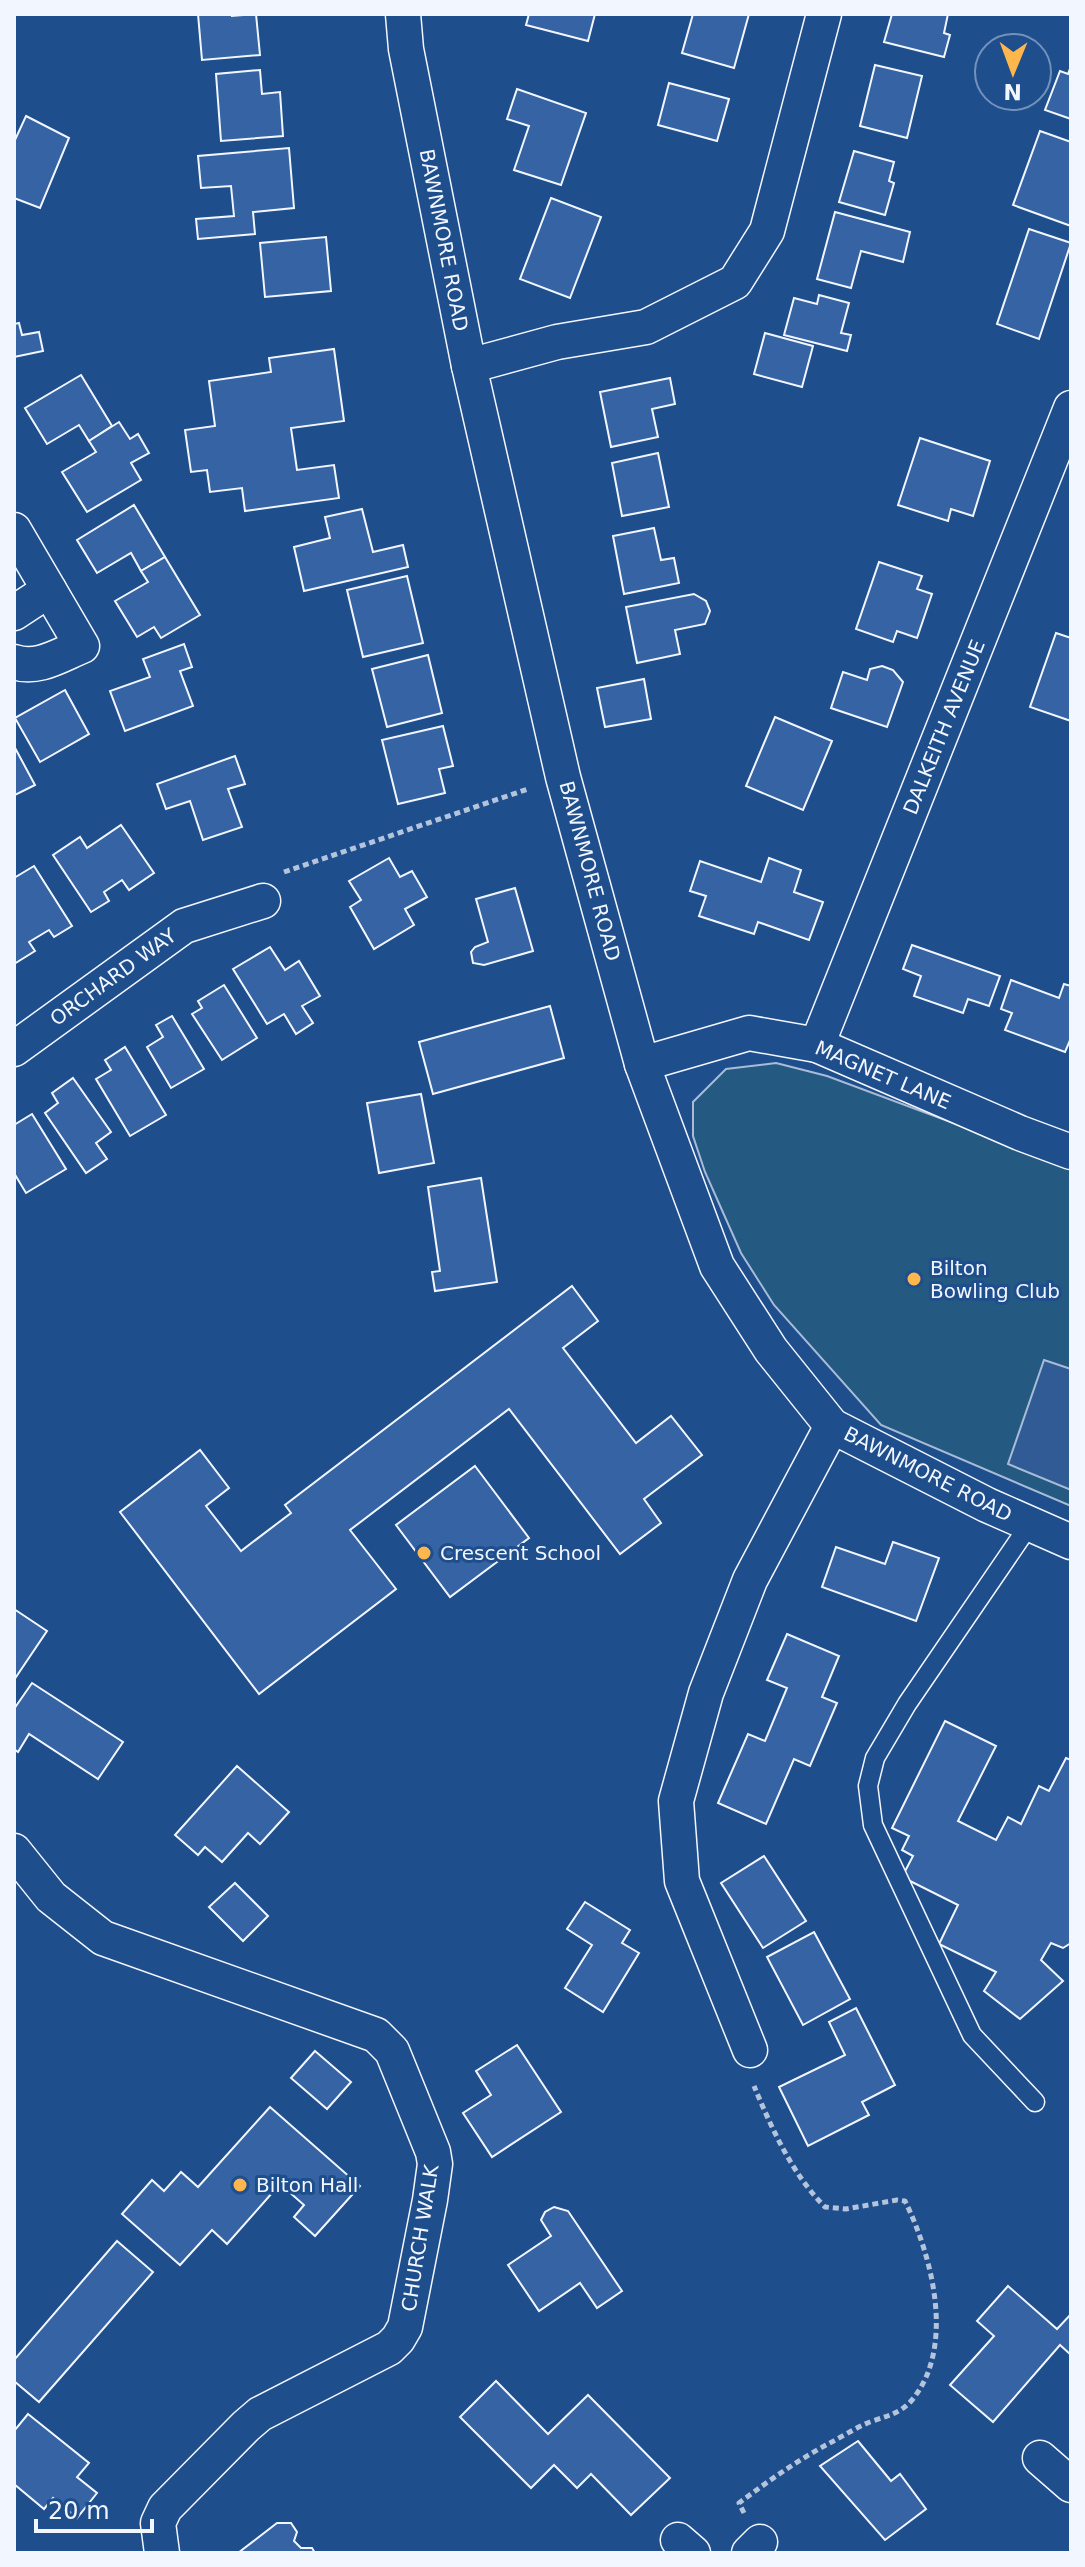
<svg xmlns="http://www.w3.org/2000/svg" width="1085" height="2567" font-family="'DejaVu Sans',sans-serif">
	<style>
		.green { fill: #245a82; stroke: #a8bbd7; stroke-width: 2 }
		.parking { fill: #305b95; stroke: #a8bbd7; stroke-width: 2 }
		.building { fill: #3563a3; stroke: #f2f6ff; stroke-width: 2 }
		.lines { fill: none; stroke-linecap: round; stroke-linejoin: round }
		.lane-casing { stroke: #f2f6ff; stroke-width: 21 }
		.street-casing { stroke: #f2f6ff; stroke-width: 37 }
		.path { stroke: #b3c4dc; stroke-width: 5; stroke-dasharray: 6 4; stroke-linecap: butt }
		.lane { stroke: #1f4e8c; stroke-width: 18 }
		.street { stroke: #1f4e8c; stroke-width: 34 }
		.poi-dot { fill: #ffb74d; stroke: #1f4e8c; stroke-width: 3 }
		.labels { text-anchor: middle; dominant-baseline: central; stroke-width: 6; stroke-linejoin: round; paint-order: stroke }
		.street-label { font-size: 20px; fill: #f2f6ff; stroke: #1f4e8c }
		.poi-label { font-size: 20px; fill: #f2f6ff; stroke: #1f4e8c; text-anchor: start }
	</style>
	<rect width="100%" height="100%" fill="#1f4e8c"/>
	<polygon class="green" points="776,1063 827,1076 1071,1167 1071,1506 881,1425 774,1305 741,1253 705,1172 693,1136 693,1102 726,1069"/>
	<polygon class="parking" points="1044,1360 1071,1369 1071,1490 1008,1464"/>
	<g class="building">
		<polygon points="198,14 232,14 232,16 256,14 260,55 202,60"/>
		<polygon points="529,14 595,14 588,41 526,25"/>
		<polygon points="693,14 749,14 734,68 682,53"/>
		<polygon points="892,14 948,14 944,33 950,35 944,57 884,42"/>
		<polygon points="875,65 922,76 907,138 860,126"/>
		<polygon points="1071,66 1071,119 1045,110 1060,71 1068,74"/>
		<polygon points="260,70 262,94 280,92 283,136 221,141 216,74"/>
		<polygon points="669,83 729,99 717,141 658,125"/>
		<polygon points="517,89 586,113 561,185 514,170 529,126 507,119"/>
		<polygon points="26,116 69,138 40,208 14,198 14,142"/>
		<polygon points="1040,131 1071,142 1071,226 1013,205"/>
		<polygon points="289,148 294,208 253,212 255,234 198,239 196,219 234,216 231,186 201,188 198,156"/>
		<polygon points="854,151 894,162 889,181 894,183 885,215 839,202"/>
		<polygon points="551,198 601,217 570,298 520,279"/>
		<polygon points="835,212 910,232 903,262 861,251 851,288 817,279"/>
		<polygon points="1029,229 1071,243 1039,339 997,324"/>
		<polygon points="326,237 331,291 265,297 260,243"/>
		<polygon points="819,295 849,303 841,333 851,335 847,351 784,335 794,298 817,304"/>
		<polygon points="19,323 22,335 39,332 43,351 14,357 14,324"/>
		<polygon points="765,333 813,346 802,387 754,374"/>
		<polygon points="334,349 344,421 291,428 297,470 334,465 339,498 245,511 242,488 210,492 207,470 191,472 185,430 215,426 209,381 271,372 269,358"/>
		<polygon points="81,375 112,426 89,441 79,425 47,444 25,408"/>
		<polygon points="670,378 675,404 652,409 658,437 611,447 600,392"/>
		<polygon points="119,422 130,439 138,434 149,453 131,463 141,480 87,512 62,472 96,452 89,441"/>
		<polygon points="920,438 990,461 973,516 951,509 948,521 898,505"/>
		<polygon points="658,453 669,507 622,516 612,463"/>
		<polygon points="134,505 165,557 141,571 131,553 97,573 77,540"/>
		<polygon points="362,509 373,552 403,545 408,567 304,591 294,547 330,538 325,517"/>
		<polygon points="654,528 661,560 674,558 679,583 624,594 613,536"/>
		<polygon points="165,557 200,615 161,638 154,627 137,637 115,601 148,582 141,571"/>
		<polygon points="879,562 922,576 917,589 932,594 917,638 897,631 893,642 856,629"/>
		<polygon points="407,576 423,643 363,657 347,590"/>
		<polygon points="694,594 706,601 710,611 705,624 675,630 680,654 637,663 626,607"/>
		<polygon points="1056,633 1071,638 1071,721 1030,707"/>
		<polygon points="184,644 192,667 180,671 193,706 125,731 110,691 150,677 143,659"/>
		<polygon points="428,655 442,713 387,727 372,669"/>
		<polygon points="882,666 893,670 903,682 887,727 831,708 843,672 867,680 870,669"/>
		<polygon points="644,679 651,719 605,727 597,688"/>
		<polygon points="65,690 89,734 40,762 15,718"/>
		<polygon points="775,717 832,741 803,810 746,786"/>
		<polygon points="443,726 453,766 439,769 445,793 398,804 382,740"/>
		<polygon points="14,746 35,785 15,795 14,793"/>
		<polygon points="235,756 245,784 228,789 242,827 203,840 190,801 166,809 157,784"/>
		<polygon points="121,825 154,873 129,890 122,880 104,892 109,901 91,912 53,855 80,837 87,848"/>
		<polygon points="389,858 400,877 412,871 427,897 405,909 414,925 374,949 350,907 361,900 349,881"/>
		<polygon points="769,858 801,870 794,892 823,902 809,940 758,922 754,934 699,916 706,896 690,891 700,861 761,882"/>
		<polygon points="34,866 72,926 54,937 49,930 29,942 35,951 14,964 14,878"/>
		<polygon points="515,888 533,951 484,965 473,963 471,952 475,947 488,942 476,899"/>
		<polygon points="912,945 1000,976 989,1006 968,999 963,1013 914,996 921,976 903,969"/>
		<polygon points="270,947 285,970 299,961 320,996 302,1006 313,1023 296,1034 284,1014 267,1024 233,969"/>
		<polygon points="1011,980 1059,998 1064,984 1071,986 1071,1038 1065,1052 1005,1030 1012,1013 1001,1009"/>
		<polygon points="224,985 257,1038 222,1060 192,1014 202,1008 198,1001"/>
		<polygon points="550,1006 564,1058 433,1094 419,1042"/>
		<polygon points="172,1016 204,1069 171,1088 147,1047 163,1037 156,1025"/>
		<polygon points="125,1047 166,1115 130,1136 96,1079 111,1070 105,1060"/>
		<polygon points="73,1078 111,1132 96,1143 107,1159 86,1173 45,1113 58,1103 52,1093"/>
		<polygon points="421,1094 434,1163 379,1173 367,1103"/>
		<polygon points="32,1114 66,1169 26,1193 14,1173 14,1125"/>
		<polygon points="481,1178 497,1282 435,1291 432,1272 440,1271 428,1187"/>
		<polygon points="572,1286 598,1321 563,1348 636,1443 671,1416 702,1455 644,1499 661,1523 620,1554 509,1409 350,1530 396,1589 259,1694 120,1512 200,1450 229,1488 206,1506 241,1551 291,1513 285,1505"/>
		<polygon points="475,1466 529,1538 450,1597 396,1525"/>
		<polygon points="893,1542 939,1558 916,1621 822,1587 836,1547 885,1564"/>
		<polygon points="14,1609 47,1631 14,1680"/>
		<polygon points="787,1634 839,1656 822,1697 837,1703 810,1766 794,1759 766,1824 718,1803 748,1734 765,1741 787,1688 767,1680"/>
		<polygon points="32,1683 123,1742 98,1779 29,1734 18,1752 14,1749 14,1709"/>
		<polygon points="945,1721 996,1746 958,1821 996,1840 1008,1817 1021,1824 1039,1786 1049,1791 1066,1758 1071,1760 1071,1943 1063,1948 1051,1943 1041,1960 1063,1981 1020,2019 984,1991 996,1972 939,1944 958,1905 902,1877 913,1856 902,1850 909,1836 892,1828"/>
		<polygon points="237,1766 289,1812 260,1844 248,1833 222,1862 205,1847 198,1855 175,1835"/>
		<polygon points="764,1856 806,1921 763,1948 721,1883"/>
		<polygon points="235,1883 268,1916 243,1941 209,1907"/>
		<polygon points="585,1902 630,1930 622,1943 639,1953 603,2012 565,1988 592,1945 567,1929"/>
		<polygon points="814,1932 850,1999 803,2025 767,1957"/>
		<polygon points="856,2008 895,2085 862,2102 869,2115 808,2146 779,2087 845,2055 829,2022"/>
		<polygon points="517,2045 561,2112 492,2157 463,2113 491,2095 476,2071"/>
		<polygon points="315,2051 351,2082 327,2109 291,2078"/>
		<polygon points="270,2107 360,2186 315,2236 294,2217 304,2205 280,2184 227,2244 212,2230 180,2265 122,2214 152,2180 164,2191 181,2172 198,2187"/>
		<polygon points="554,2207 568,2211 622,2291 597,2308 580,2283 539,2311 508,2265 551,2236 541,2220 545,2212"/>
		<polygon points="117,2241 153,2272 39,2402 14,2381 14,2360"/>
		<polygon points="1008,2286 1057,2329 1071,2314 1071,2355 1060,2345 993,2422 950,2385 994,2336 977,2321"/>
		<polygon points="496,2381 548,2434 588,2395 670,2478 631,2515 591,2474 577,2488 554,2465 531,2488 460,2417"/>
		<polygon points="28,2414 89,2463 77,2477 97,2493 77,2518 53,2498 44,2509 14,2484 14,2431"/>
		<polygon points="858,2441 891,2481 900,2474 926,2509 885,2540 820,2466"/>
		<polygon points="277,2523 291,2523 297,2532 294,2541 301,2548 312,2548 315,2553 238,2553"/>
	</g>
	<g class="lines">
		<defs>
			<polyline id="lane" points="1030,1524 907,1704 875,1758 868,1786 873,1825 972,2035 1035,2102"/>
			<g id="street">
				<polyline points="403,14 406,49 469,366 563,777 642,1064 717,1266 771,1350 832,1426 987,1505 1071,1542"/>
				<polyline points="469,366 557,342 646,327 735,282 767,231 824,14"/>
				<path d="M14,530l68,116c-22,9 -44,24 -68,16"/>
				<polyline points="14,613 49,590"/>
				<polyline points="817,1045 1071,408"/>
				<polyline points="14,1049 184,926 263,901"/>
				<polyline points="642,1064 749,1033 817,1045 1020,1133 1071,1152"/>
				<polyline points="14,1851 51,1897 103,1938 376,2035 392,2051 433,2152 435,2164 430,2200 405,2327 398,2339 389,2348 260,2414 246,2426 165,2508 158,2523 162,2553"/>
				<polyline points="750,2050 682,1881 676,1801 706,1693 750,1580 832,1426"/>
				<polyline points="1040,2458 1071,2485"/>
				<polyline points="678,2540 693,2553"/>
				<polyline points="749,2553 760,2542"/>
			</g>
		</defs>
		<use href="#lane" class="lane-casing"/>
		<use href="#street" class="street-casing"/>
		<g class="path">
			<polyline points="284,872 528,789"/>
			<path d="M744,2513l-5,-10c28,-21 56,-41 87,-58 14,-7 29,-17 44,-23 16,-6 30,-8 42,-22 44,-53 20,-144 -7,-199l-8,-1 -51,9 -21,-2c-33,-33 -53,-78 -71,-121"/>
		</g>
		<use href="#lane" class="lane"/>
		<use href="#street" class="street"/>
	</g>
	<g class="poi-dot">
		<circle cx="914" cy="1279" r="8"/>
		<circle cx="424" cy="1553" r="8"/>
		<circle cx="240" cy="2185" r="8"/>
	</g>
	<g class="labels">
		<g class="street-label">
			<text transform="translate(444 240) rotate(79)">BAWNMORE ROAD</text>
			<text transform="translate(944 727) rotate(-68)">DALKEITH AVENUE</text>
			<text transform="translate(590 871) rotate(75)">BAWNMORE ROAD</text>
			<text transform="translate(113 977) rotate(-36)">ORCHARD WAY</text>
			<text transform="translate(883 1075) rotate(23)">MAGNET LANE</text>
			<text transform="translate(928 1474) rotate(27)">BAWNMORE ROAD</text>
			<text transform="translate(420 2238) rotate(-81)">CHURCH WALK</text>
		</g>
		<g class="poi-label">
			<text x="930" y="1268">Bilton<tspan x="930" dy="23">Bowling Club</tspan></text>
			<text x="440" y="1553">Crescent School</text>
			<text x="256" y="2185">Bilton Hall</text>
		</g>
	</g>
	<rect width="1085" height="2567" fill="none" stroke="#f2f6ff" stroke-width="32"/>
	<g transform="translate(1013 72) rotate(181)"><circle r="38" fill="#1f4e8c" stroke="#7391ba" stroke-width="2"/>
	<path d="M0-6L14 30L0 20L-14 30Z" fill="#ffb74d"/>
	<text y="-12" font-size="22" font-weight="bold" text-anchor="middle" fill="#f2f6ff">N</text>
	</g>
	<path d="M36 2519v12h116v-12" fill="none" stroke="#f2f6ff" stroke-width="4"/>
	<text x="48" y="2519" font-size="24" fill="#f2f6ff" stroke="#1f4e8c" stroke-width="6" paint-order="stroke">20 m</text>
</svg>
